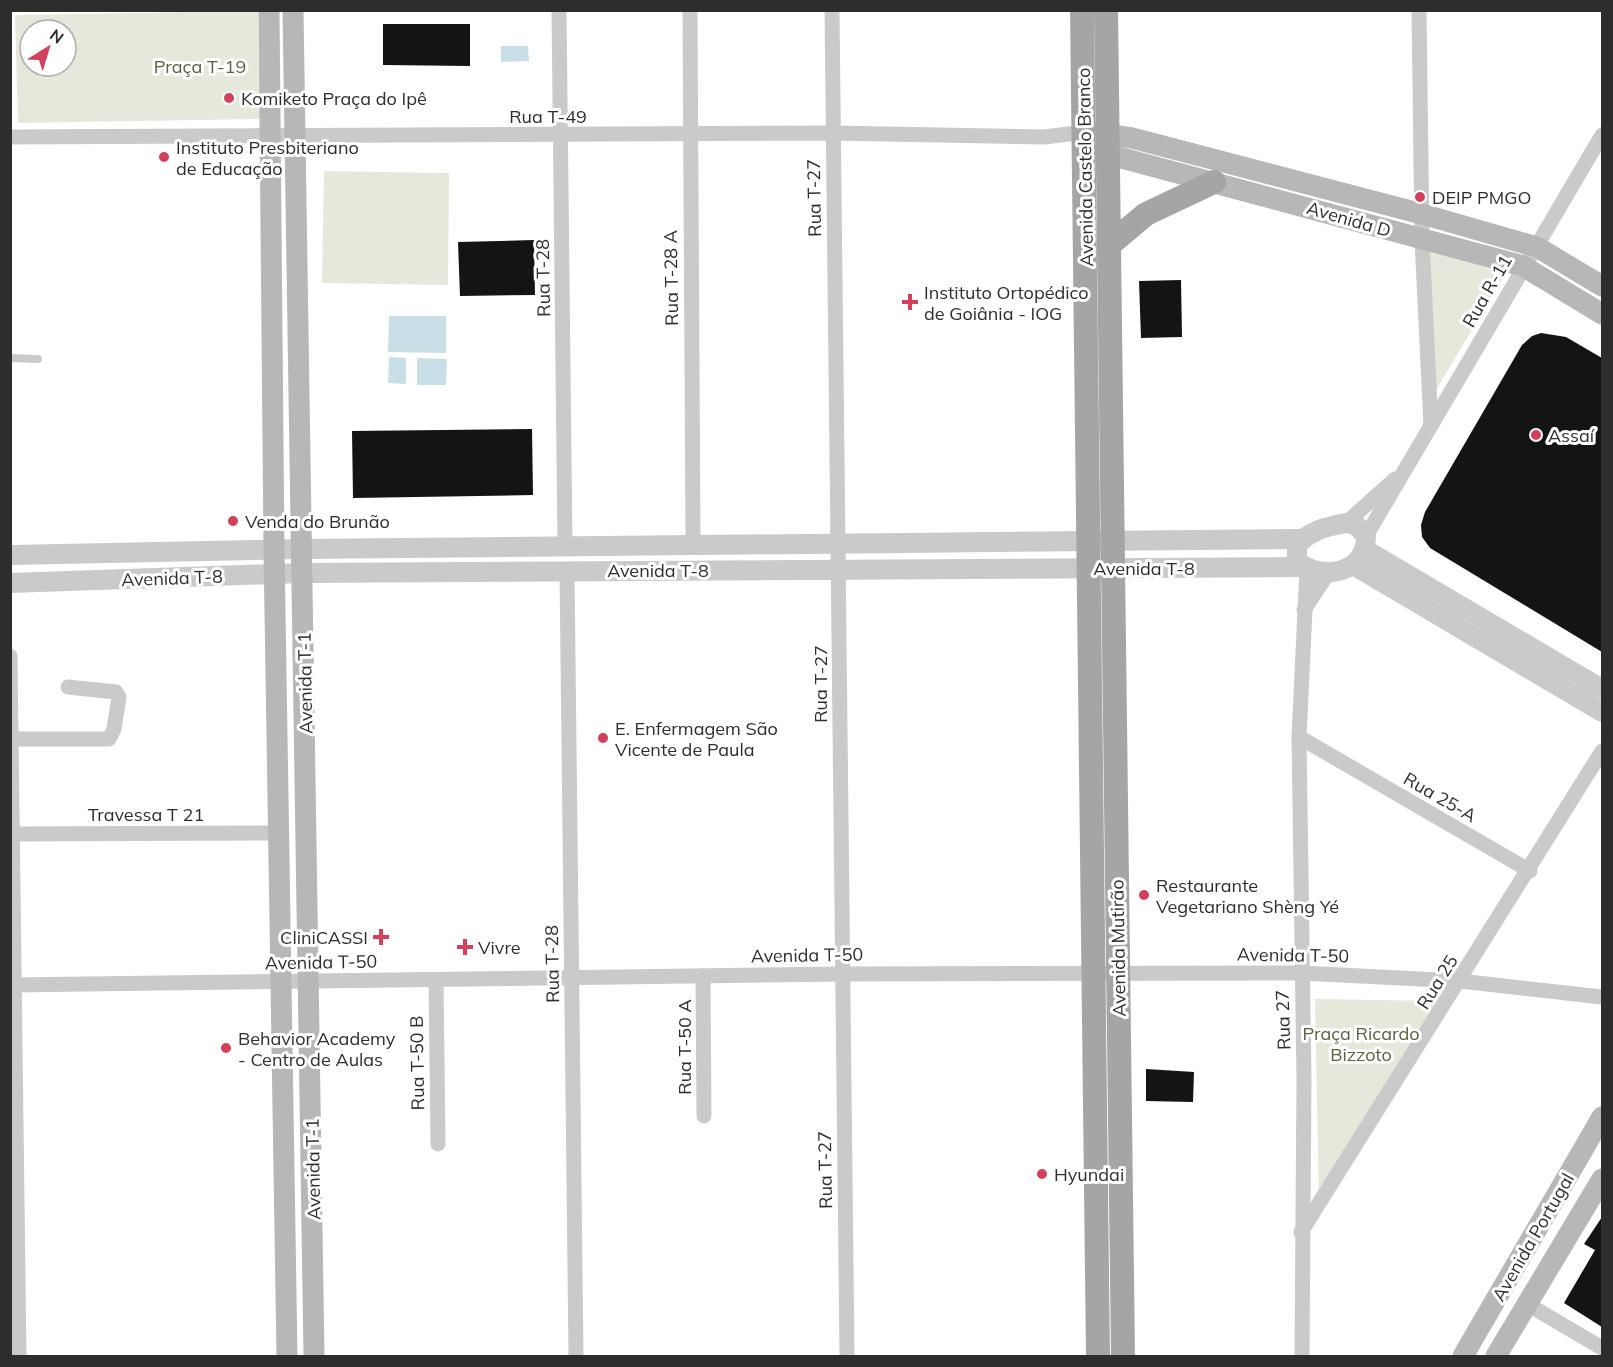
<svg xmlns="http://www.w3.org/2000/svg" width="1613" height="1367" font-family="Mulish,sans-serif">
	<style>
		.green { fill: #e4e9db; fill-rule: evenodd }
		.water { fill: #c9dfe7 }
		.building { fill: #141414 }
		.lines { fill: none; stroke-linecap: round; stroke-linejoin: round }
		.service { stroke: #cacaca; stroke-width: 8 }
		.minor { stroke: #cacaca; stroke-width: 15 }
		.tertiary { stroke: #cacaca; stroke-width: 20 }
		.secondary { stroke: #b7b7b7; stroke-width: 21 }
		.primary { stroke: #a5a5a5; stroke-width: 24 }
		.poi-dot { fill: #d2405b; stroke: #fff; stroke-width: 2 }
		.labels { text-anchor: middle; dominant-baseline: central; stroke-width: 6; stroke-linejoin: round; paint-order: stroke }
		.park-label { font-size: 18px; fill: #54633f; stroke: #fff }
		.poi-label { font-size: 18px; fill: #2d2d2d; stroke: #fff; text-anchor: start }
		.street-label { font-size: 18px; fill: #2d2d2d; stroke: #fff }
	</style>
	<rect width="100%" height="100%" fill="#fff"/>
	<g class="green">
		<path d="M258,11l2,108 -242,4 -3,-108zM30,30h36v36h-36z"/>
		<polygon points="324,171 449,173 448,285 322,283"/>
		<polygon points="1427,249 1506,273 1436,390"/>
		<polygon points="1315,999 1437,1001 1319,1201"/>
	</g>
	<g class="water">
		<polygon points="501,46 528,46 529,61 501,62"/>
		<polygon points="389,316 446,316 446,353 388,352"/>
		<polygon points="389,357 406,358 406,384 388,383"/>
		<polygon points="417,358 447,359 446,385 417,385"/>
	</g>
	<g class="building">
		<polygon points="383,24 470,24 470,66 383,65"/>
		<polygon points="534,240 535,295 460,296 458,242"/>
		<polygon points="1181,280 1182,337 1141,338 1139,281"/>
		<polygon points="1541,333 1566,337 1602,358 1602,652 1430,548 1422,537 1421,525 1425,512 1522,345 1532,336"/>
		<polygon points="532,429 533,495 353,498 352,431"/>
		<polygon points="1146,1069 1194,1072 1193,1102 1146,1101"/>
		<polygon points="1602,1217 1602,1327 1564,1303 1595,1250 1584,1244"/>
	</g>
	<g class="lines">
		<polyline class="service" points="10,358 38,359"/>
		<g class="minor">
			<polyline points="559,10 565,546"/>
			<polyline points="690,10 693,544"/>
			<polyline points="832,10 847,1356"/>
			<polyline points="1419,10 1422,240 1431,426"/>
			<polyline points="10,137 833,133 1044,137 1085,132"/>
			<polyline points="1346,523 1395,479"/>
			<polyline points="1366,536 1602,135"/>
			<polyline points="567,571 576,1356"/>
			<polyline points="1304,610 1329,572"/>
			<polyline points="10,656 19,1356"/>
			<polyline points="1299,737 1530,871"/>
			<polyline points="12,739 109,739 114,729 119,697 116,692 68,687"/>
			<polyline points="13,834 280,833"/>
			<polyline points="703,976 704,1116"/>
			<polyline points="436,980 438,1144"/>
			<polyline points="10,985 842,974 1301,973 1460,981 1602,997"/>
			<polyline points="1301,1232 1602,751"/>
			<polyline points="1527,1304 1602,1348"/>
			<polyline points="1302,1356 1304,1079 1299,737 1307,568"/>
		</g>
		<g class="tertiary">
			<path d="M1346,523l10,2 10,11c0,37 -43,46 -69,25v-15c11,-15 31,-20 49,-23z"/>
			<polyline points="1366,550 1602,689"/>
			<polyline points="10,555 301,549 1302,539"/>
			<polyline points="1353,565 1602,712"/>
			<polyline points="10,583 302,573 1305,567"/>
		</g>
		<g class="secondary">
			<polyline points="269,10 274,550 287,1356"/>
			<path d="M293,10c7,449 17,898 21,1346"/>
			<polyline points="1092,132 1132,138 1422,214 1537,247 1602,286"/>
			<polyline points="1092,150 1523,266 1602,314"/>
			<polyline points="1463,1356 1602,1117"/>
			<polyline points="1496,1356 1602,1179"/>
		</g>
		<g class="primary">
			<polyline points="1082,10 1098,1356"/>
			<polyline points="1106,10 1123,1356"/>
			<polyline points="1109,245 1146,214 1214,182"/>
		</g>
	</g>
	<g class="poi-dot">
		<circle cx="229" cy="98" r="6"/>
		<circle cx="164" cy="157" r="6"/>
		<circle cx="1420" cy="197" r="6"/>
		<path d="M907 293h6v6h6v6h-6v6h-6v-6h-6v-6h6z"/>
		<circle cx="1536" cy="435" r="6"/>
		<circle cx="233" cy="521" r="6"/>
		<circle cx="603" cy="738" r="6"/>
		<circle cx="1144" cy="895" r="6"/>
		<path d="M378 928h6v6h6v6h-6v6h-6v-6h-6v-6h6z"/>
		<path d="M462 938h6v6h6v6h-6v6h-6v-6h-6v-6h6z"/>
		<circle cx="226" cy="1048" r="6"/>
		<circle cx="1042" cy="1174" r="6"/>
	</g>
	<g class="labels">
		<g class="park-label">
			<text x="200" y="66">Praça T-19</text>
			<text x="1361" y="1033">Praça Ricardo<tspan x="1361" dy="21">Bizzoto</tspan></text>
		</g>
		<g class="poi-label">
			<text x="241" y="98">Komiketo Praça do Ipê</text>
			<text x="176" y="147">Instituto Presbiteriano<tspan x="176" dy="21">de Educação</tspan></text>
			<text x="1432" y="197">DEIP PMGO</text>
			<text x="924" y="292">Instituto Ortopédico<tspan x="924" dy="21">de Goiânia - IOG</tspan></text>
			<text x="1548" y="435">Assaí</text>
			<text x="245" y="521">Venda do Brunão</text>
			<text x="615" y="728">E. Enfermagem São<tspan x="615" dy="21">Vicente de Paula</tspan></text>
			<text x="1156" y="885">Restaurante<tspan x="1156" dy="21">Vegetariano Shèng Yé</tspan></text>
			<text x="368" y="937" text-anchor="end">CliniCASSI</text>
			<text x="478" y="947">Vivre</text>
			<text x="238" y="1038">Behavior Academy<tspan x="238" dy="21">- Centro de Aulas</tspan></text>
			<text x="1054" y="1174">Hyundai</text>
		</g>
		<g class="street-label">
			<text x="548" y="116">Rua T-49</text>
			<text transform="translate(1085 167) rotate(-91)">Avenida Castelo Branco</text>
			<text transform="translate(814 198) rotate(-91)">Rua T-27</text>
			<text transform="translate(1349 219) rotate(16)">Avenida D</text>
			<text transform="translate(543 278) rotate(-91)">Rua T-28</text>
			<text transform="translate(671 278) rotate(-91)">Rua T-28 A</text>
			<text transform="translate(1487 291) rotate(-60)">Rua R-11</text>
			<text x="1144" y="568">Avenida T-8</text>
			<text x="658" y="570">Avenida T-8</text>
			<text transform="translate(172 578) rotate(-2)">Avenida T-8</text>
			<text transform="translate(305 683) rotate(-91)">Avenida T-1</text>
			<text transform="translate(820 684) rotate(-90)">Rua T-27</text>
			<text transform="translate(1440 797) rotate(30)">Rua 25-A</text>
			<text x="146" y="814">Travessa T 21</text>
			<text transform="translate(1118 948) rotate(-91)">Avenida Mutirão</text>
			<text transform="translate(807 955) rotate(-1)">Avenida T-50</text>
			<text transform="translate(1293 955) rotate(1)">Avenida T-50</text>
			<text transform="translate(321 962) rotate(-1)">Avenida T-50</text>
			<text transform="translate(552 964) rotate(-91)">Rua T-28</text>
			<text transform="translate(1437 982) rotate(-58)">Rua 25</text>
			<text transform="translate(1283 1020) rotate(-92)">Rua 27</text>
			<text transform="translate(684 1047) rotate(-90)">Rua T-50 A</text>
			<text transform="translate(417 1063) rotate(-91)">Rua T-50 B</text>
			<text transform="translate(313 1169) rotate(-91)">Avenida T-1</text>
			<text transform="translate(825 1170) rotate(-91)">Rua T-27</text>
			<text transform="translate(1533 1237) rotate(-60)">Avenida Portugal</text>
		</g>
	</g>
	<rect width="1613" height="1367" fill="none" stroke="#2d2d2d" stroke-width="24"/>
	<g transform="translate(48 48) rotate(37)"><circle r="28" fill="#ffffff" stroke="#ababab" stroke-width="1.5"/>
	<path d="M0-4.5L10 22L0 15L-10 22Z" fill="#d2405b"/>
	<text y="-9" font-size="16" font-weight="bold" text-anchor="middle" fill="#2d2d2d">N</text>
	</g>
</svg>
